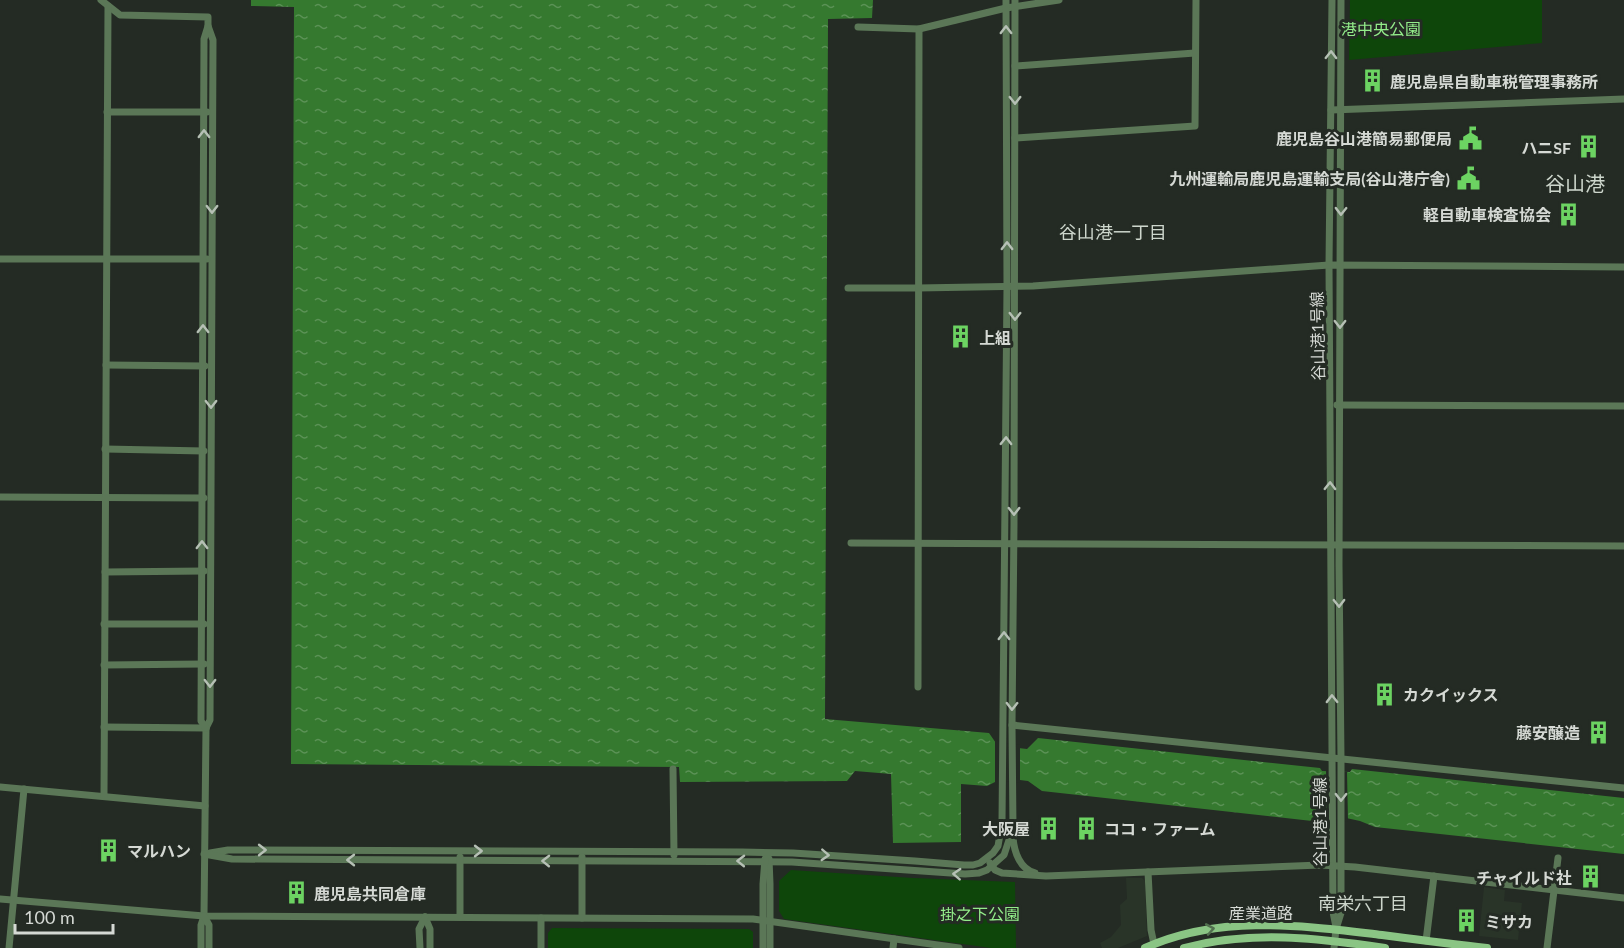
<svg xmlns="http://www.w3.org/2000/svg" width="1624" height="948" font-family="Lato,'Noto Sans JP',sans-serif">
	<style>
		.built { fill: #293428 }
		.park { fill: #0e460a }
		.water { fill: url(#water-ripples) }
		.pier { fill: #242b24 }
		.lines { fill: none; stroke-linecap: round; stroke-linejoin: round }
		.minor { stroke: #5b7757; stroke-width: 7 }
		.major { stroke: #8ac584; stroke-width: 8 }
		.oneway { stroke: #b6c0b5 }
		.oneway2 { stroke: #52704f }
		.labels { text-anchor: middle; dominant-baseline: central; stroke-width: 6; stroke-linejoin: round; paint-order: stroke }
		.park-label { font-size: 16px; fill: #93ed8a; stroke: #242b24 }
		.poi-label { font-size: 16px; font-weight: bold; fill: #d5d9d4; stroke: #242b24; text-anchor: start }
		.street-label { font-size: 16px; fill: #d5d9d4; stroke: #242b24 }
		.neighbourhood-label { font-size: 18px; fill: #cdd6cc; stroke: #242b24 }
		.quarter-label { font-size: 20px; fill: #cdd6cc; stroke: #242b24 }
	</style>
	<defs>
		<pattern id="water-ripples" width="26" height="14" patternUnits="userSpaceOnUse" patternTransform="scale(1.5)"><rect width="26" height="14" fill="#35792f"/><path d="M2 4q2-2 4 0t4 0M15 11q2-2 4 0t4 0" fill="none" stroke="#5b9256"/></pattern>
	</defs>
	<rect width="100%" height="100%" fill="#242b24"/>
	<g class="built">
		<polygon points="1126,878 1142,878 1145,881 1147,936 1118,948 1102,948 1100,943 1111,937 1121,925 1120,905 1127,899"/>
		<polygon points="1484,887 1505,890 1504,901 1522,903 1518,940 1479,936"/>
	</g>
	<g class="park">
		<polygon points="1350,0 1542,0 1542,43 1349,60"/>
		<polygon points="791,870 913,878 1015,882 1016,948 991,948 784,919 779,911 779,881"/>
		<polygon points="552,928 749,929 753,932 753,948 548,948 548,933"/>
	</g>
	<polygon class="water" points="251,0 873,0 872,18 828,19 825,719 989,733 998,746 1027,749 1038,738 1320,768 1322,771 1350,772 1352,769 1624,798 1624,854 1375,827 1360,821 1337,816 1321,822 1042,791 1028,781 1003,778 987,786 961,784 961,842 893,843 891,774 855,771 847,781 680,782 679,767 291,764 294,7 251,6"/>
	<g class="pier">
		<polygon points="995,737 1000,743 1020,745 1020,783 1003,781 995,785"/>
		<polygon points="1326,770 1347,772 1348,822 1337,819 1331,821 1327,821"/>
	</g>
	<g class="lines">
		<g class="minor">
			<polyline points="101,0 120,15 208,17 208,26 213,40 210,720 206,728 204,916 201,925 201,948"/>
			<polyline points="1332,0 1329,265 1333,912 1336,927"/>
			<polyline points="858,27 919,29 1006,8 1059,0"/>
			<polyline points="1015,66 1195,53"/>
			<polyline points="1331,110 1624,99"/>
			<polyline points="107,112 207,112"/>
			<polyline points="1015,138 1195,126 1196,0"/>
			<polyline points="0,259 207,259"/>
			<polyline points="848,288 918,288 1033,286 1329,265 1624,267"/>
			<polyline points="106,365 205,366"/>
			<polyline points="1337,405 1624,406"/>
			<polyline points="105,449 204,451"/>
			<polyline points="0,497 204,498"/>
			<polyline points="851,543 1624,546"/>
			<polyline points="105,572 204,571"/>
			<polyline points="104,624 204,624"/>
			<polyline points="104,665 204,664"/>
			<polyline points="918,687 919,29"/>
			<polyline points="1012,725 1624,788"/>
			<polyline points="104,727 206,728"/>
			<polyline points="206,728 201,721 204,39 208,26"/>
			<polyline points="673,769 674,855"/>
			<polyline points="0,787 205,806"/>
			<polyline points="104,796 108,6"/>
			<path d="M1013,837c1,15 7,32 22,36"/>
			<polyline points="210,853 228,850 742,852 793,853 915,861 964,865 973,865 980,863 993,853 998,846 1002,823 1007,287 1006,0"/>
			<polyline points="204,854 232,859 792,862 965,874 979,873 987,870 1004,855 1013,828 1012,725 1014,524 1015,0"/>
			<polyline points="460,857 460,917"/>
			<polyline points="582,857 582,918"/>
			<polyline points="769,859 770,884 770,948"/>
			<polyline points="990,863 995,870 1002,873 1046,876 1320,865 1355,867 1624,898"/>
			<polyline points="1148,872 1151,930 1154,944"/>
			<polyline points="0,899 204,916 753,919 959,948"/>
			<polyline points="204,916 209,925 209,948"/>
			<polyline points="425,917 430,929 430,948"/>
			<polyline points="1426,941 1434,876"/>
			<polyline points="9,948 24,789"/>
			<polyline points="420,948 419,929 425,917"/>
			<polyline points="541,948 541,918"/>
			<polyline points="763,948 763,884 765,859"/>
			<polyline points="893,948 894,939"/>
			<polyline points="1334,948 1336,929 1341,913 1341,759 1339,565 1341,0"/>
			<polyline points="1547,948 1558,858"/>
		</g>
		<g class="major">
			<path d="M1145,948c73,-33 152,-23 229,-14 38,5 75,10 113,14"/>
			<path d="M1184,948c67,-18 134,-10 201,0"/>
		</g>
	</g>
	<defs><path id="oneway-chevron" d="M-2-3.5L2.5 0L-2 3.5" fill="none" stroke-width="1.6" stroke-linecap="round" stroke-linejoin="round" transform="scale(1.5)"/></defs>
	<g class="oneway">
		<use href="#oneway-chevron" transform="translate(1006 30) rotate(-90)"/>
		<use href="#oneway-chevron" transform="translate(1331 55) rotate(-89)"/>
		<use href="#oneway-chevron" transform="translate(1015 100) rotate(90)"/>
		<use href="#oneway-chevron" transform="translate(204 134) rotate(-90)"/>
		<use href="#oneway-chevron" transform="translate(212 209) rotate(90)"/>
		<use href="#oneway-chevron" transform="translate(1341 211) rotate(91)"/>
		<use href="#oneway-chevron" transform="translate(1007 246) rotate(-90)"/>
		<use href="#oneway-chevron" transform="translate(1015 316) rotate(90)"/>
		<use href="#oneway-chevron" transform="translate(1340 324) rotate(90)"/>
		<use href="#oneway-chevron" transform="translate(203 329) rotate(-90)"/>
		<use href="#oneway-chevron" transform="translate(211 404) rotate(90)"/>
		<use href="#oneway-chevron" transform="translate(1006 441) rotate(-89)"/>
		<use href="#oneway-chevron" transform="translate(1330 486) rotate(-89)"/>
		<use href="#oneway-chevron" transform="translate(1014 511) rotate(90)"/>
		<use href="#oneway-chevron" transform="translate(202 545) rotate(-90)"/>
		<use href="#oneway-chevron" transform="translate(1339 603) rotate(89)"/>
		<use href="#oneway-chevron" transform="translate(1004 636) rotate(-90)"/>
		<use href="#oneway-chevron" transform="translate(210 683) rotate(90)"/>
		<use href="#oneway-chevron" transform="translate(1332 699) rotate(-91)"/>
		<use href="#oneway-chevron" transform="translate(1012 706) rotate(91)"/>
		<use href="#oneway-chevron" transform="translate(1341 797) rotate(90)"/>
		<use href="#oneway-chevron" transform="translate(262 850)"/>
		<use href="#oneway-chevron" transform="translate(478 851)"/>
		<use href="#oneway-chevron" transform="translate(825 855) rotate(3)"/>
		<use href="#oneway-chevron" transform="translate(351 860) rotate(-180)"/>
		<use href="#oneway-chevron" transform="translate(546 861) rotate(-179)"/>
		<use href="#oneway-chevron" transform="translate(741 861) rotate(-179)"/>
		<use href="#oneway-chevron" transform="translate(957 874) rotate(-177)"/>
	</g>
	<use class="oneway2" href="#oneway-chevron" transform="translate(1210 929) rotate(-10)"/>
	<defs>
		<symbol id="building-bare" viewBox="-9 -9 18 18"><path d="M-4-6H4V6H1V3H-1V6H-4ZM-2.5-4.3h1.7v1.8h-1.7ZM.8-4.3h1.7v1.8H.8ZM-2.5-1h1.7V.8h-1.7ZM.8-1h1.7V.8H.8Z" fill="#6cd362" stroke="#242b24" stroke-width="2.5" paint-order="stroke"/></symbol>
		<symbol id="civic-bare" viewBox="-9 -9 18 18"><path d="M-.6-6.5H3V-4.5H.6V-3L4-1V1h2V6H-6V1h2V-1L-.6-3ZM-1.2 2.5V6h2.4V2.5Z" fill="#6cd362" stroke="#242b24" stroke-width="2.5" paint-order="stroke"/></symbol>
	</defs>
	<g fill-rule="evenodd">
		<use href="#building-bare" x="1356" y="64" width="33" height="33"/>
		<use href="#civic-bare" x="1454" y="122" width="33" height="33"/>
		<use href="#building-bare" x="1572" y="130" width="33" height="33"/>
		<use href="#civic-bare" x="1452" y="162" width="33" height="33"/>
		<use href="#building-bare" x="1552" y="198" width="33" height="33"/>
		<use href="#building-bare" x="944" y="320" width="33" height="33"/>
		<use href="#building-bare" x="1368" y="678" width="33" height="33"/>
		<use href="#building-bare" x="1582" y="716" width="33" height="33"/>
		<use href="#building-bare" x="1032" y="812" width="33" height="33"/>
		<use href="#building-bare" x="1070" y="812" width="33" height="33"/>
		<use href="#building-bare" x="92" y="834" width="33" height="33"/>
		<use href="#building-bare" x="1574" y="860" width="33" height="33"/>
		<use href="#building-bare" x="280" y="876" width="33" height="33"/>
		<use href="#building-bare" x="1450" y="904" width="33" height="33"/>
	</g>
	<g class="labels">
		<g class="park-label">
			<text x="1381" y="28">港中央公園</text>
			<text x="980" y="913">掛之下公園</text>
		</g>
		<g class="poi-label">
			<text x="1390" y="81">鹿児島県自動車税管理事務所</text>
			<text x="1452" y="138" text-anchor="end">鹿児島谷山港簡易郵便局</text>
			<text x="1571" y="147" text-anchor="end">ハニSF</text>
			<text x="1450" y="178" text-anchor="end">九州運輸局鹿児島運輸支局(谷山港庁舎)</text>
			<text x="1551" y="214" text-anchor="end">軽自動車検査協会</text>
			<text x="979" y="337">上組</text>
			<text x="1403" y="694">カクイックス</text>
			<text x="1580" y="732" text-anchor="end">藤安醸造</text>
			<text x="1030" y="828" text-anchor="end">大阪屋</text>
			<text x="1104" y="828">ココ・ファーム</text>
			<text x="127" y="850">マルハン</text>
			<text x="1572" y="877" text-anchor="end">チャイルド社</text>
			<text x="314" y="893">鹿児島共同倉庫</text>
			<text x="1485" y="921">ミサカ</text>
		</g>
		<g class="street-label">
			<text transform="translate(1317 336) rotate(-91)">谷山港1号線</text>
			<text transform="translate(1319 822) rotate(-90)">谷山港1号線</text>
			<text x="1261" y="912">産業道路</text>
		</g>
		<g class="neighbourhood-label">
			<text x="1113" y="232">谷山港一丁目</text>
			<text x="1363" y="903">南栄六丁目</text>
		</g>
		<g class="quarter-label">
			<text x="1575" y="183">谷山港</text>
		</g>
	</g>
	<path d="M15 924v9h98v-9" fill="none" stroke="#d5d9d4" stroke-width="3"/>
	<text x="24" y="924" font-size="18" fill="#d5d9d4" stroke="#242b24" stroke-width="4.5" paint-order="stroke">100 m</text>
</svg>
